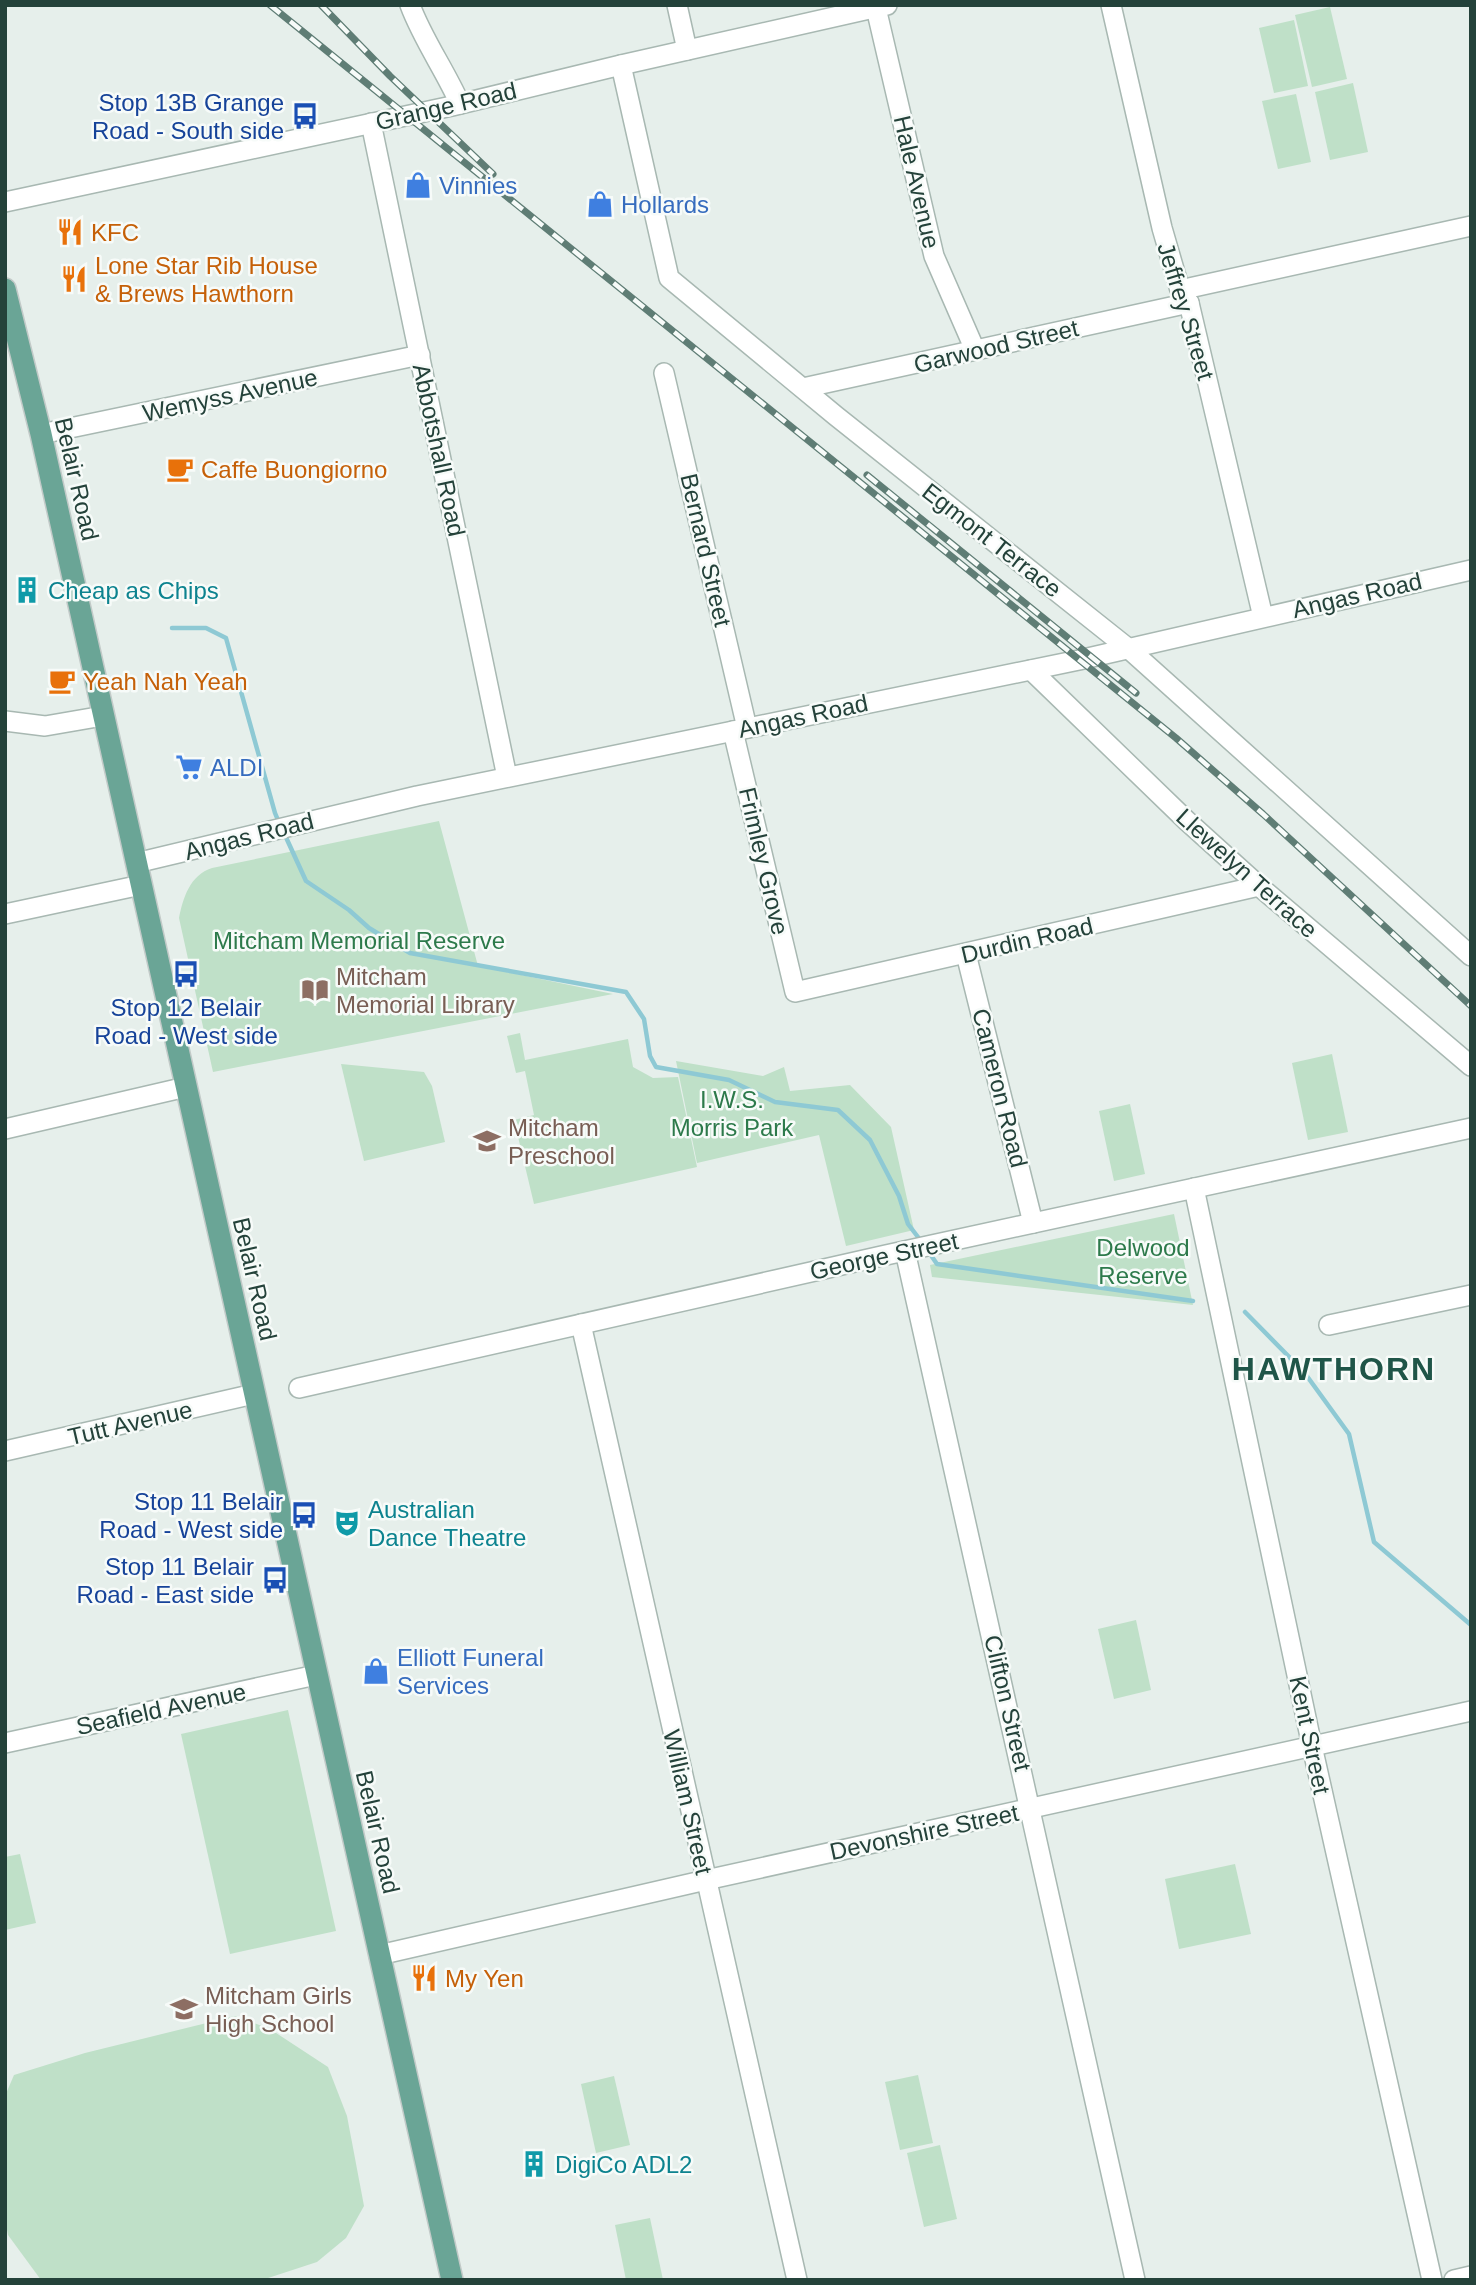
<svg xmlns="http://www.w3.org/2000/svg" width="1476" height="2285" font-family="Helvetica,sans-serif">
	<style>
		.green { fill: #bfe0c8 }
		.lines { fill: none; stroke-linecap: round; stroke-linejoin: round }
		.stream { stroke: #8ec9d4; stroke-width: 4.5 }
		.minor-casing { stroke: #a8b8b2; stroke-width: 22 }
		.major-casing { stroke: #c2cac8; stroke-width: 24 }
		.minor { stroke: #fff; stroke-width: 19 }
		.major { stroke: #6aa596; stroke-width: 21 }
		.rail-casing { stroke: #5f7d75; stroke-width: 7 }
		.rail { stroke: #f7fbf9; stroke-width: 4.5; stroke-dasharray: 13; stroke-linecap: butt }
		.labels { text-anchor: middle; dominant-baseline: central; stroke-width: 5; stroke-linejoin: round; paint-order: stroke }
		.transit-label { font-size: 24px; fill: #164399; stroke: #f7fbf9; text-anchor: end }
		.street-label { font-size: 24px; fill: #24423a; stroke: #f7fbf9 }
		.shop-label { font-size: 24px; fill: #366cbe; stroke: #f7fbf9; text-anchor: start }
		.food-label { font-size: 24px; fill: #c56008; stroke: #f7fbf9; text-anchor: start }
		.culture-label { font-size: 24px; fill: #0d838f; stroke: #f7fbf9; text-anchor: start }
		.park-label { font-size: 24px; fill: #2d7a4b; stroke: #f7fbf9 }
		.education-label { font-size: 24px; fill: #785e54; stroke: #f7fbf9; text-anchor: start }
		.district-label { font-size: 32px; font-weight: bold; letter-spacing: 2px; fill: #1f5548; stroke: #f7fbf9 }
	</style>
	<rect width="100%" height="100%" fill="#e6efeb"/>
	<g class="green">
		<polygon points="1330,7 1347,79 1312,87 1295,15"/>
		<polygon points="1294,20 1308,86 1274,93 1259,28"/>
		<polygon points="1353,83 1368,152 1330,160 1315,92"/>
		<polygon points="1296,94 1311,162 1278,169 1262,101"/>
		<path d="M439,821l39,145 135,28 -400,78 -34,-154c4,-20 11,-43 33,-50z"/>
		<polygon points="520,1033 525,1060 628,1039 633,1067 653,1078 678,1077 697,1167 534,1204 514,1120 534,1115 525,1071 516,1073 507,1036"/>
		<polygon points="1332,1054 1348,1132 1308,1140 1292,1063"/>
		<polygon points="676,1061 763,1076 784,1067 790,1091 850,1085 891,1127 914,1230 846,1246 819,1135 697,1163"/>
		<polygon points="341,1064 424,1072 432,1086 445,1142 364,1161"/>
		<polygon points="1130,1104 1145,1174 1114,1181 1099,1111"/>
		<polygon points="1174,1214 1193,1305 932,1277 930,1265"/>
		<polygon points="1136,1620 1151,1690 1114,1699 1098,1629"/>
		<polygon points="288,1710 336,1931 230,1954 181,1734"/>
		<polygon points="20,1854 36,1923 5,1930 5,1857"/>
		<polygon points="1235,1864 1251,1934 1179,1949 1165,1879"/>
		<polygon points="235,2016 270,2029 328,2067 347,2116 364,2206 346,2238 317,2262 262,2280 41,2280 8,2235 5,2219 5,2096 14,2075 85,2053"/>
		<polygon points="918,2075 933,2143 900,2150 885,2082"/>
		<polygon points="614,2076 630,2145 596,2153 581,2084"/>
		<polygon points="940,2145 957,2219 924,2227 907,2153"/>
		<polygon points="650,2218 663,2280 626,2280 615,2225"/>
	</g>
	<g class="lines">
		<g class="stream">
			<polyline points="172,628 206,628 226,638 275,813 280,825"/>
			<polyline points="284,833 306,881 349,910 369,928 410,953 626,992 644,1019 650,1056 656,1067 729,1080 775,1102 838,1110 870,1140 899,1196 908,1224 921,1241"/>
			<polyline points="928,1251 937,1264 1193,1301"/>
			<polyline points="1245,1312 1304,1372 1349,1434 1374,1542 1471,1625"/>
		</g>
		<defs>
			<g id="minor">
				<path d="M410,5c13,35 35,65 50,99"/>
				<polyline points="677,5 687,50"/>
				<polyline points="1111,5 1162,228 1180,290 1189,303 1263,617"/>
				<polyline points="876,8 934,256 975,350"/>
				<polyline points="621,65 669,278 836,416 1129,649 1471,956"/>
				<polyline points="371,123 507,777"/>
				<polyline points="5,202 452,106 621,65 887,5"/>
				<polyline points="1180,290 1471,226"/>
				<polyline points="664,373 747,728"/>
				<polyline points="803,388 1189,303"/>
				<polyline points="41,434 420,355"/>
				<polyline points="1031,670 1187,821 1259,886 1471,1066"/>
				<polyline points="5,721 45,726 103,716"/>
				<polyline points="733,731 795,992 1259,886"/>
				<polyline points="136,863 417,796 1079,660 1471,570"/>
				<polyline points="5,914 141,885"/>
				<polyline points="966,954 1033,1223"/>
				<polyline points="5,1129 186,1087"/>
				<polyline points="1194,1188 1312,1746 1432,2280"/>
				<polyline points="905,1251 1135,2280"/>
				<polyline points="581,1324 797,2280"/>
				<polyline points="1329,1325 1471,1295"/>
				<polyline points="299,1388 886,1255 1471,1128"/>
				<polyline points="5,1451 254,1394"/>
				<polyline points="5,1743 316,1675"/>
				<polyline points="379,1955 706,1880 1471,1711"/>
				<polyline points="1454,2280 1471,2276"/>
			</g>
			<polyline id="major" points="5,289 41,434 452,2280"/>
		</defs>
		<use href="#minor" class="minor-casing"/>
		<use href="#major" class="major-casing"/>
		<use href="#minor" class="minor"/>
		<use href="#major" class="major"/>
		<defs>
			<g id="rail">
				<polyline points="270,5 1176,738 1263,814 1471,1006"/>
				<polyline points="321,5 390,76 493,174"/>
				<polyline points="867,475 1136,693"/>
			</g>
		</defs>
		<use href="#rail" class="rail-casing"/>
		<use href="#rail" class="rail"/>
	</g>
	<defs>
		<symbol id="bus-bare" viewBox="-9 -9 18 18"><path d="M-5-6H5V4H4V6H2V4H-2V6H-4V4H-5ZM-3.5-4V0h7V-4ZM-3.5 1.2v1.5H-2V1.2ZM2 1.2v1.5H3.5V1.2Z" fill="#1a4fb4" stroke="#f7fbf9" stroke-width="2.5" paint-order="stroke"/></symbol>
		<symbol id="shop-bare" viewBox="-9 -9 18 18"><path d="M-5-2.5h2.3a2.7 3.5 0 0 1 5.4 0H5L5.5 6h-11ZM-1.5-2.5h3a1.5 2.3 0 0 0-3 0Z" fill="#3f7fe0" stroke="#f7fbf9" stroke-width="2.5" paint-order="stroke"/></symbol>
		<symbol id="restaurant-bare" viewBox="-9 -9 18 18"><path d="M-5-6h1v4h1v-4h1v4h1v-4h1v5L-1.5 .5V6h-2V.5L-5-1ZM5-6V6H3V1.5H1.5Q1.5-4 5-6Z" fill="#e8710a" stroke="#f7fbf9" stroke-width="2.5" paint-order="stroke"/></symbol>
		<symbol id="cafe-bare" viewBox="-9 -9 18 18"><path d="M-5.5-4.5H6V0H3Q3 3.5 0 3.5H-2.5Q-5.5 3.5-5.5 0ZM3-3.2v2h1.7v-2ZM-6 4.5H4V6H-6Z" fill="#e8710a" stroke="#f7fbf9" stroke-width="2.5" paint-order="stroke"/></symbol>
		<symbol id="building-bare" viewBox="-9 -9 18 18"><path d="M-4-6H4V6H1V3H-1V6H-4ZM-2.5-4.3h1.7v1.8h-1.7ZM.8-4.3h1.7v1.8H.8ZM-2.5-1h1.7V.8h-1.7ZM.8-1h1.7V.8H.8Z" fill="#0f9aa8" stroke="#f7fbf9" stroke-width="2.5" paint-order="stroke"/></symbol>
		<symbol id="supermarket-bare" viewBox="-9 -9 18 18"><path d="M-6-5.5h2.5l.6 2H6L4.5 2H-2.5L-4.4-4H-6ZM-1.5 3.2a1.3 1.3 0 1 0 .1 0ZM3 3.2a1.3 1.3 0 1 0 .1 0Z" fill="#3f7fe0" stroke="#f7fbf9" stroke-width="2.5" paint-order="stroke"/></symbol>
		<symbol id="library-bare" viewBox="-9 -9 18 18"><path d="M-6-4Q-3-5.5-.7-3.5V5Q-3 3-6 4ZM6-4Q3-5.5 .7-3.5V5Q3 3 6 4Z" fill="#8d6e63" stroke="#f7fbf9" stroke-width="2.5" paint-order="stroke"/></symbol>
		<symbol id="school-bare" viewBox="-9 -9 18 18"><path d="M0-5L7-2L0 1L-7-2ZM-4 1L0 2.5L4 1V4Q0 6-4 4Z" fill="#8d6e63" stroke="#f7fbf9" stroke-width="2.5" paint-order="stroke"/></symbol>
		<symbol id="theatre-bare" viewBox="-9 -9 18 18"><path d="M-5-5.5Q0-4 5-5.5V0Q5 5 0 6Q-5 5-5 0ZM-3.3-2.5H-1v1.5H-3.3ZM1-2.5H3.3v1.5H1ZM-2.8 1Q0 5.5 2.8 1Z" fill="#0f9aa8" stroke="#f7fbf9" stroke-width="2.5" paint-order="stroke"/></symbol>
	</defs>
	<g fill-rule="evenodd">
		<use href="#bus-bare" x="286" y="97" width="38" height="38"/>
		<use href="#shop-bare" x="399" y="166" width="38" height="38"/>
		<use href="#shop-bare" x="581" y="185" width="38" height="38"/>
		<use href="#restaurant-bare" x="51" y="213" width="38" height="38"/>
		<use href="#restaurant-bare" x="55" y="260" width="38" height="38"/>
		<use href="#cafe-bare" x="161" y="450" width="38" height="38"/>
		<use href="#building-bare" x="8" y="571" width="38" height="38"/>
		<use href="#cafe-bare" x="43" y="662" width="38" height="38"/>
		<use href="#supermarket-bare" x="170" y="748" width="38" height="38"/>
		<use href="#bus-bare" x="167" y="955" width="38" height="38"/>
		<use href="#library-bare" x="296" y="971" width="38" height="38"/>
		<use href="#school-bare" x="468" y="1122" width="38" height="38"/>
		<use href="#bus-bare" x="285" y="1496" width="38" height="38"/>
		<use href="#theatre-bare" x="328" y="1504" width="38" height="38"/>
		<use href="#bus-bare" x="256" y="1561" width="38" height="38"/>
		<use href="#shop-bare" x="357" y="1652" width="38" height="38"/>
		<use href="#restaurant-bare" x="405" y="1959" width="38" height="38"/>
		<use href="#school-bare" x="165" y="1990" width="38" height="38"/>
		<use href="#building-bare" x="515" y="2145" width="38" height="38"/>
	</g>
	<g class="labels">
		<g class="transit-label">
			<text x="284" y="102">Stop 13B Grange<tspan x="284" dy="28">Road - South side</tspan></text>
			<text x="186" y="1007" text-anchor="middle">Stop 12 Belair<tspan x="186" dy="28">Road - West side</tspan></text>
			<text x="283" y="1501">Stop 11 Belair<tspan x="283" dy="28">Road - West side</tspan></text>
			<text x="254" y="1566">Stop 11 Belair<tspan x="254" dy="28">Road - East side</tspan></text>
		</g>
		<g class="street-label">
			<text transform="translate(446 106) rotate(-13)">Grange Road</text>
			<text transform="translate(917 182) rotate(77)">Hale Avenue</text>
			<text transform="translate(1186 311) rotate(73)">Jeffrey Street</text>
			<text transform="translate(996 346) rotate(-13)">Garwood Street</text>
			<text transform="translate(230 395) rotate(-12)">Wemyss Avenue</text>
			<text transform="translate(439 450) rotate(78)">Abbotshall Road</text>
			<text transform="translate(77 479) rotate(77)">Belair Road</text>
			<text transform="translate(992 540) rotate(38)">Egmont Terrace</text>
			<text transform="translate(706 550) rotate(77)">Bernard Street</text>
			<text transform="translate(1357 595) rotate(-13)">Angas Road</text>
			<text transform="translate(803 716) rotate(-12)">Angas Road</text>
			<text transform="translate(249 836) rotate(-14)">Angas Road</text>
			<text transform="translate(764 861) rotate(77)">Frimley Grove</text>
			<text transform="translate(1247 873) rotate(42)">Llewelyn Terrace</text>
			<text transform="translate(1027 940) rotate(-13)">Durdin Road</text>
			<text transform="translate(1000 1088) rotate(76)">Cameron Road</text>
			<text transform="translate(884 1256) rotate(-12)">George Street</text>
			<text transform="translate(255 1279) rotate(77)">Belair Road</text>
			<text transform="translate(130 1423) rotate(-13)">Tutt Avenue</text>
			<text transform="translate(1008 1703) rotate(77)">Clifton Street</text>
			<text transform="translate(161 1709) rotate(-12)">Seafield Avenue</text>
			<text transform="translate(1310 1735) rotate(78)">Kent Street</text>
			<text transform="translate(688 1802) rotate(77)">William Street</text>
			<text transform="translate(378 1832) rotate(77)">Belair Road</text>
			<text transform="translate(924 1832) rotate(-12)">Devonshire Street</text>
		</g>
		<g class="shop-label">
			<text x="439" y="185">Vinnies</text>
			<text x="621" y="204">Hollards</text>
			<text x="210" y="767">ALDI</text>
			<text x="397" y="1657">Elliott Funeral<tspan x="397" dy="28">Services</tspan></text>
		</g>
		<g class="food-label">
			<text x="91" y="232">KFC</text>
			<text x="95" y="265">Lone Star Rib House<tspan x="95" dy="28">&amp; Brews Hawthorn</tspan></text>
			<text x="201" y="469">Caffe Buongiorno</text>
			<text x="83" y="681">Yeah Nah Yeah</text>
			<text x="445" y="1978">My Yen</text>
		</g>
		<g class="culture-label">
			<text x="48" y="590">Cheap as Chips</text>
			<text x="368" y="1509">Australian<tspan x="368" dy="28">Dance Theatre</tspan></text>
			<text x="555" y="2164">DigiCo ADL2</text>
		</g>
		<g class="park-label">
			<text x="359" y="940">Mitcham Memorial Reserve</text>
			<text x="732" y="1099">I.W.S.<tspan x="732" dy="28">Morris Park</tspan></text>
			<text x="1143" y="1247">Delwood<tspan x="1143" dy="28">Reserve</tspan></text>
		</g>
		<g class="education-label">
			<text x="336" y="976">Mitcham<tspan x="336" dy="28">Memorial Library</tspan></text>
			<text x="508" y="1127">Mitcham<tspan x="508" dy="28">Preschool</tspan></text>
			<text x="205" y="1995">Mitcham Girls<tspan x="205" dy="28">High School</tspan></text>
		</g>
		<g class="district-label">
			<text x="1334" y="1369">HAWTHORN</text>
		</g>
	</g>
	<rect width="1476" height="2285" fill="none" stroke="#24423a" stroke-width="14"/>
</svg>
